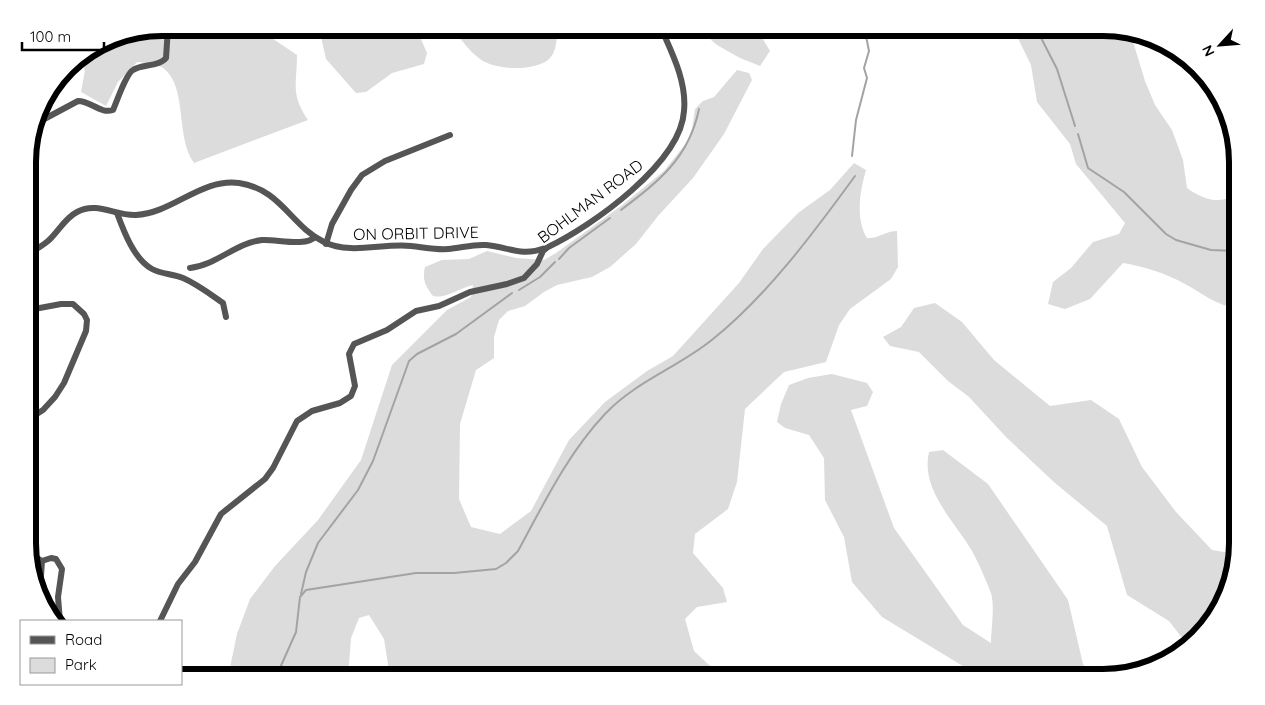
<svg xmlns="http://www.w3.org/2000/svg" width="1265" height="705" font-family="Quicksand,sans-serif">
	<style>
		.green { fill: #dcdcdc }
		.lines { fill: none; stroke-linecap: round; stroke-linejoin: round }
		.stream { stroke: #a3a3a3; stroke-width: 2 }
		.minor { stroke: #555; stroke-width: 6 }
		.labels { text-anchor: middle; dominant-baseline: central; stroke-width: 5; stroke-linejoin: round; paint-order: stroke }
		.street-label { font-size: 16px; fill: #000; stroke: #fff }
		.rim { fill: none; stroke: #000; stroke-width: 6 }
	</style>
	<rect width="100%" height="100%" fill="#fff"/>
	<g class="green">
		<path d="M163,28h94l40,27c0,30 -7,38 11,65l-114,43c-19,-26 -6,-77 -31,-95 -7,-5 -18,-5 -26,-6l-19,20 -12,24 -25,-14 4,-22 -6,-12 32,-20z"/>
		<polygon points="319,28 416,28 427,53 424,64 392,73 366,92 356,93 326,59"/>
		<path d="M452,28h108c-5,9 -2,23 -11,31 -14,13 -55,11 -69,0 -12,-9 -19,-20 -28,-31z"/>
		<polygon points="697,28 756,28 770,51 760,66 740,58 717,45"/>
		<path d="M1013,28h90l28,7 14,46 10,24 17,25 11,30 4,28c17,12 32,17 50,6v114c-22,-3 -33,-14 -52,-24 -20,-11 -39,-17 -62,-21l-33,36 -25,10 -17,-5 5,-22 18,-14 22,-26 26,-8 6,-11 -49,-59 -6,-20 -33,-42 -6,-37z"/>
		<path d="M737,70l12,3 3,7 -28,54 -31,44 -35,38 -22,28 -26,23 -18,10 -35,8 -13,7 -19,14 -17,5 -9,9 -5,17v21l-18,12 -16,54 -1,75 12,28 29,7 31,-23 38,-71 36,-38 42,-31 26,-15 66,-73 24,-34 35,-36 32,-23 24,-27 12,7c-6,21 -11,48 1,68 11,1 19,-7 30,-7l1,36 -7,12 -41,30 -11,16 -13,37 -42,10 -39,37 -8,73 -9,27 -33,25 -2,19 30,35 4,14 -30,5 -12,12 9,32 28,26h-332l-6,-38 -15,-24 -10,3 -8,20 -3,39h-120l9,-43 13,-35 25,-33 43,-46 43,-60 31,-95 55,-55 24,-13 2,-12c-14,3 -26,14 -40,11 -8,-10 -11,-17 -8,-29l17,-7 27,-1 18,-8 29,7 28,2 12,-7 65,-47 43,-35 23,-29 5,-13 3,-20 8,-8 11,-4z"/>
		<polygon points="935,303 962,322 994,360 1050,406 1091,400 1119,419 1142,467 1176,512 1212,550 1236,554 1220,610 1186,643 1169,621 1127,595 1107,526 1055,483 1007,438 969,397 948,381 919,352 890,346 883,337 901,327 914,308"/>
		<path d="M832,374l35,9 6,9 -6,14 -16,4 43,118 69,97 28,18c0,-14 4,-36 0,-50 -5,-13 -12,-29 -19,-42 -17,-29 -52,-62 -43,-99l14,-2 45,34 80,116 15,64 9,13h-111l-99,-60 -30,-35 -8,-45 -19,-37 -1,-42 -15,-23 -24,-7 -8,-6 4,-18 8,-19 19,-7z"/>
	</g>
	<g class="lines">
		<g class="stream">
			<polyline points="1036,28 1057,69 1075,126"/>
			<polyline points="1078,134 1088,168 1124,192 1166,234 1176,240 1211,250 1237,251"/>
			<polyline points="852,156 856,120 867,78 864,68 869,51 866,36 870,28"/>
			<path d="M621,210c38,-29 68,-52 78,-101"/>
			<polyline points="559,259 569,248 610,218"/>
			<polyline points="519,290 540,277 555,262"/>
			<polyline points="301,594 306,572 318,543 358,490 373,461 409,361 417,354 456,334 512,293"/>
			<path d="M276,677l20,-45 4,-35 6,-7 110,-17h38l42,-4 10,-6 12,-12c25,-46 50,-98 87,-137 31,-33 74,-47 108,-75 53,-42 102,-108 142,-163"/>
		</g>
		<g class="minor">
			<path d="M35,124l43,-23c13,0 22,13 35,9 4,-9 13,-36 20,-40 9,-6 26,-3 33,-12l2,-30"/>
			<path d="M117,213c7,19 17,46 35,56 9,5 21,5 31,9 14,6 27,16 40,25l3,14"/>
			<polyline points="326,244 332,224 351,190 362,175 385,161 450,135"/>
			<path d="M29,253c6,-3 13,-7 19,-12 10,-9 17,-23 29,-29 20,-11 38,4 59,3 37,-2 65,-37 103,-32 42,6 52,43 85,59 27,13 58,1 87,4 12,1 24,4 37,3 13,-1 25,-5 38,-4 23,2 35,12 59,3"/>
			<path d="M190,268c27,-3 45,-25 72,-28 14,-1 44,7 53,-3"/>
			<polyline points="29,310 61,304 73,304 84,314 87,320 86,331 64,383 55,397 43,410 29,419"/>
			<polyline points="29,553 42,561"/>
			<polyline points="40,590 42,561 51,558 56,559 62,569 58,597 60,621"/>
			<path d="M160,621l18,-37 17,-22 26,-48 44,-35 8,-11 24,-47 15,-10 28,-8 11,-7 4,-10 -6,-32 5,-10 33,-14 29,-19 23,-5 31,-14 37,-8 17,-6 13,-14 6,-13 5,-4c44,-21 133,-84 136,-136 3,-29 -12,-58 -23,-83"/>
		</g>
	</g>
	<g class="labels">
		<g class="street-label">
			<text transform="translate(590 201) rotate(-37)">BOHLMAN ROAD</text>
			<text transform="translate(416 233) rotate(-1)">ON ORBIT DRIVE</text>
		</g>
	</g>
	<path d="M0 0H1265V705H0ZM162 36H1103A126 126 0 0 1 1229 162V543A126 126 0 0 1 1103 669H162A126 126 0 0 1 36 543V162A126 126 0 0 1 162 36Z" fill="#fff" fill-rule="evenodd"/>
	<path class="rim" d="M162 36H1103A126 126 0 0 1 1229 162V543A126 126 0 0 1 1103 669H162A126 126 0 0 1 36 543V162A126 126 0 0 1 162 36Z"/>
	<rect x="20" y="620" width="162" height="65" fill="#ffffff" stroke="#999999"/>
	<rect x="30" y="636" width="25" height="8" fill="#555555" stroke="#999999"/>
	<text x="65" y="645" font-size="15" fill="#000000">Road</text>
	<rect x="30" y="658" width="25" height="15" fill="#dcdcdc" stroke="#999999"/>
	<text x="65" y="670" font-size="15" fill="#000000">Park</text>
	<g transform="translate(1220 45) rotate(244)" stroke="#ffffff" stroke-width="4" paint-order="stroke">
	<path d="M0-4L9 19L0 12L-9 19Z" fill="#000000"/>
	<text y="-8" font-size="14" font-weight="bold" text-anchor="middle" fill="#000000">N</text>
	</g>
	<path d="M22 42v8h82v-8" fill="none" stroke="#000000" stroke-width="2.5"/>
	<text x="30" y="42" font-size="15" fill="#000000" stroke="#ffffff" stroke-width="4" paint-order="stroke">100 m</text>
</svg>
